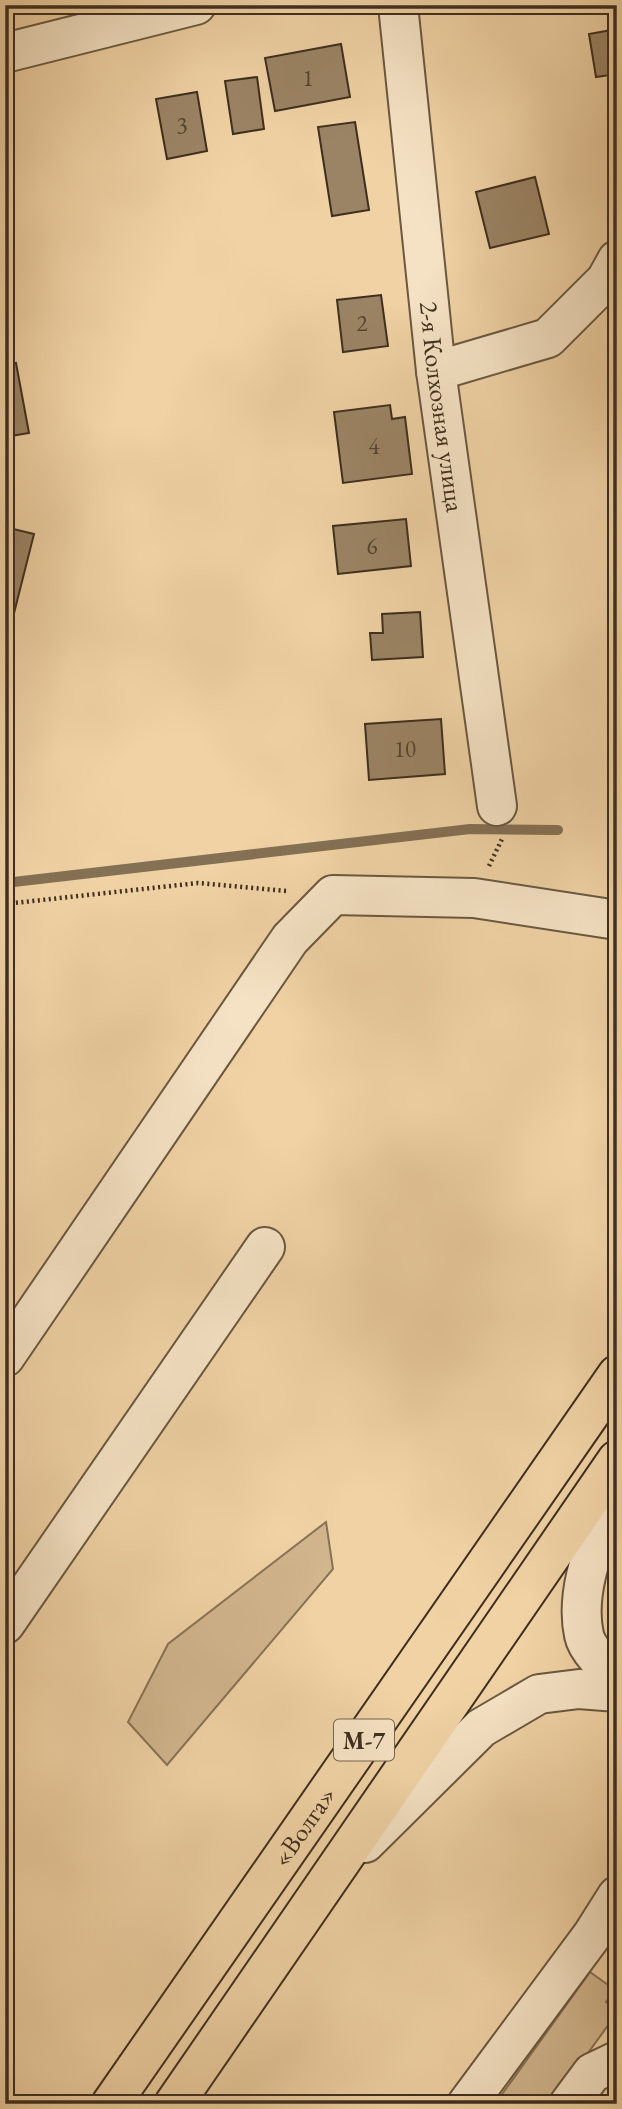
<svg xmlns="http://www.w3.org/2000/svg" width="622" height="2109" font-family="'EB Garamond',serif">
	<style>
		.green { fill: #d2b68e; stroke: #887256; stroke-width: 2 }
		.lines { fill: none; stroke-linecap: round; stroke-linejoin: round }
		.stream { stroke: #847054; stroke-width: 10 }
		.building { fill: #9b8465; stroke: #3e2f1f; stroke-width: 2 }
		.minor-casing { stroke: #6a5840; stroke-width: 42 }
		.highway-casing { stroke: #3e2f1f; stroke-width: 42 }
		.path { stroke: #3e2f1f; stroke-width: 4.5; stroke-dasharray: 2 3.5; stroke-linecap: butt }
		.minor { stroke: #f5e2c4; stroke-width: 38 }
		.highway { stroke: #f0d2a5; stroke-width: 38 }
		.labels { text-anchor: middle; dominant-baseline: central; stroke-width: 5; stroke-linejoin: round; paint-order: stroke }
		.number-label { font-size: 23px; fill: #554430 }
		.shield { fill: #f5e2c4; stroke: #756550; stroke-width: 2 }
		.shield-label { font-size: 24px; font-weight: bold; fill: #3e2f1f }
		.street-label { font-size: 26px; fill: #3e2f1f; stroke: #f5e2c4 }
	</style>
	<rect width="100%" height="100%" fill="#f0d2a5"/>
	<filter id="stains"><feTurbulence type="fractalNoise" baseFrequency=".00286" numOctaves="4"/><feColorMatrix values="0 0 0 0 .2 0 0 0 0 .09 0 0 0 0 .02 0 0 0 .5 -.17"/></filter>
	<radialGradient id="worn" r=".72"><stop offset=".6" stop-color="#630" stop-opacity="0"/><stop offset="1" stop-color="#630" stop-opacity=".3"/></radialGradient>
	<g class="green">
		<polygon points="326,1522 333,1569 167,1765 128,1722 168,1644"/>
		<polygon points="590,1972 615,1990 606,2002 617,2013 551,2104 495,2104"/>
	</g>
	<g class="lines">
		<polyline class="stream" points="5,883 470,829 558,830"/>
	</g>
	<g class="building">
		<polygon points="617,29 617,74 596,77 589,34"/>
		<polygon points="341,44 350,97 275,111 265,58"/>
		<polygon points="257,77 264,129 233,134 225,81"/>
		<polygon points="197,92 207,151 167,159 156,99"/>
		<polygon points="355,122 369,210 332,216 318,127"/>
		<polygon points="535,177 549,234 490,248 476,192"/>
		<polygon points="381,295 388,346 343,352 337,300"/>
		<polygon points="16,363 29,433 5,437 5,365"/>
		<polygon points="390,405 392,419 405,417 412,474 343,483 334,412"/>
		<polygon points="406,519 411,566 338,574 333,526"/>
		<polygon points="5,527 34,534 11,625 5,624"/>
		<polygon points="420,612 423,657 372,660 370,633 383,633 382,614"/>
		<polygon points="441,719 445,774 369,780 365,724"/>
	</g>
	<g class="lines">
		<defs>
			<g id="minor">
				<path id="s1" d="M398,5l38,366 61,435"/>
				<polyline points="5,53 196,5"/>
				<polyline points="436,371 548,338 606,280 617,260"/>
				<polyline points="5,1357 290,939 333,895 474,898 617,920"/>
				<path d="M617,1483c-15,47 -44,102 -33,152 3,15 22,32 33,42"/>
				<polyline points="5,1624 265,1247"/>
				<polyline points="365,1843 481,1728 539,1694 579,1689 617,1692"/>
				<polyline points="467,2104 593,1934 617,1896"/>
				<polyline points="569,2104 592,2073 617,2061"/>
			</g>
			<g id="highway">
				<path id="s2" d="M111,2104l506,-729"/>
				<polyline points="174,2104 617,1460"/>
			</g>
		</defs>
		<use href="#minor" class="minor-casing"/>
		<use href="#highway" class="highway-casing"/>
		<g class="path">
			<polyline points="489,866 502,839"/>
			<polyline points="5,904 198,883 287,891"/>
		</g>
		<use href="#minor" class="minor"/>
		<use href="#highway" class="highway"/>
	</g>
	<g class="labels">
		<g class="number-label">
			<text x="308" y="78">1</text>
			<text x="182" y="125">3</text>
			<text x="362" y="323">2</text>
			<text x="374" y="446">4</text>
			<text x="372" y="546">6</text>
			<text x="405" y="749">10</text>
		</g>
		<rect class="shield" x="334" y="1719.5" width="60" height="41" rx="5"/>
		<g class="shield-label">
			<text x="364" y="1740">М-7</text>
		</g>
		<g class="street-label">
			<text stroke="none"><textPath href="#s1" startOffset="404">2-я Колхозная улица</textPath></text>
			<text stroke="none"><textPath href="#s2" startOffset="338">«Волга»</textPath></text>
		</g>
	</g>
	<rect width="622" height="2109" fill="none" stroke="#f0d2a5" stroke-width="28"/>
	<rect x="7" y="7" width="608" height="2095" fill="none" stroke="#3e2f1f" stroke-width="3.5"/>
	<rect x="14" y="14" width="594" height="2081" fill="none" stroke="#3e2f1f" stroke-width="2"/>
	<rect width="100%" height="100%" filter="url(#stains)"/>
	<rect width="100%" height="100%" fill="url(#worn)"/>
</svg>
